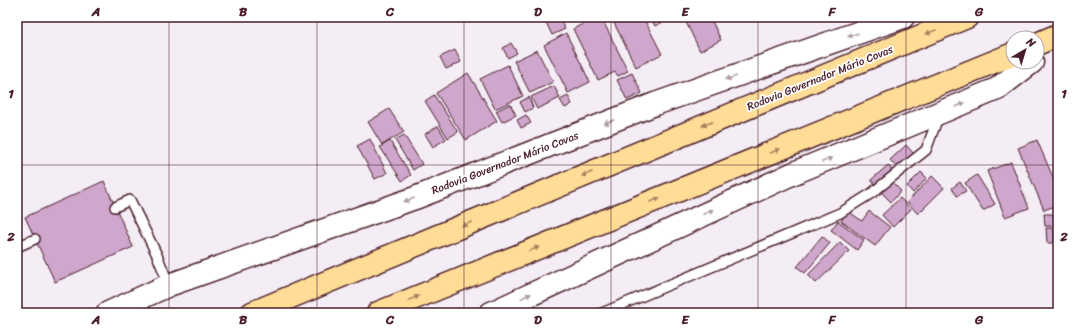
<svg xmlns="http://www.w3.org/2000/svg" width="1075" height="330" font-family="Sriracha,sans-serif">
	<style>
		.building { fill: #cfa6cc; stroke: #4a1f2b }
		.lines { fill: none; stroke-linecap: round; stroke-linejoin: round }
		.service-casing { stroke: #4a1f2b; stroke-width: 12 }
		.secondary-casing { stroke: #4a1f2b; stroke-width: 25 }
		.trunk-casing { stroke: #4a1f2b; stroke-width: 25 }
		.service { stroke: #fff; stroke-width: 9 }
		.secondary { stroke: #fff; stroke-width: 22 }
		.trunk { stroke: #ffdd96; stroke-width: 22 }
		.oneway { fill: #a47e60 }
		.oneway2 { fill: #ae9aa0 }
		.grid { fill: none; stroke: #4a1f2b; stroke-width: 1; stroke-opacity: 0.55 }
		.labels { text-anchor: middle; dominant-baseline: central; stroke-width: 3.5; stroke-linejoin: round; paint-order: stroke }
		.street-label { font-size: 11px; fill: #4a1f2b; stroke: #fff }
		.neatline { fill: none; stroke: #4a1f2b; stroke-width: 1.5 }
		.grid-label { font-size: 13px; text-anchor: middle; font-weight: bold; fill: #4a1f2b }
	</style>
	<rect width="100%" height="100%" fill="#f5edf5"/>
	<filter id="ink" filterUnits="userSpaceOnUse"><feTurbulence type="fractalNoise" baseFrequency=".025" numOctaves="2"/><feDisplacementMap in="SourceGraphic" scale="8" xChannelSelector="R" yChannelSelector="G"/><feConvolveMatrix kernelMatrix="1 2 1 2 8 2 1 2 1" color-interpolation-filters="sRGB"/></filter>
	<g filter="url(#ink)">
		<g class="building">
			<polygon points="545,17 559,17 565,29 552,35 544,18"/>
			<polygon points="596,17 601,17 628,71 618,76 615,72 598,80 573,29"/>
			<polygon points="611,17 643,17 662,54 636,67"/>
			<polygon points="650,17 674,17 655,26"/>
			<polygon points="686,17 710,17 721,40 700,51 684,18"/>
			<polygon points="566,33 590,82 568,93 544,45"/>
			<polygon points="511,43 517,53 508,58 503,48"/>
			<polygon points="455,50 461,62 446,69 440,57"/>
			<polygon points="537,50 553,82 530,93 514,61"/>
			<polygon points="508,65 523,96 495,109 480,79"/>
			<polygon points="468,73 497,121 466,140 436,93"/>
			<polygon points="632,73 642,93 627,100 617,80"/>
			<polygon points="554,86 560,98 537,109 531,97"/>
			<polygon points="434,95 458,132 448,138 425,101"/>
			<polygon points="568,96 572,104 565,108 560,100"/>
			<polygon points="529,97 533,108 525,112 520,102"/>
			<polygon points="510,104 516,115 502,122 496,111"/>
			<polygon points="389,109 404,132 382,145 368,122"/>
			<polygon points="526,115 531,123 521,128 517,120"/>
			<polygon points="438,126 446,139 433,147 425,134"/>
			<polygon points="404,135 422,164 413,170 395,140"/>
			<polygon points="370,139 387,173 375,179 357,146"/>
			<polygon points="1037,140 1058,189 1058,205 1044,210 1018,148"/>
			<polygon points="390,141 411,175 402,181 380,147"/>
			<polygon points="906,145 914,154 898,169 890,160"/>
			<polygon points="1011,162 1029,208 1005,217 987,171"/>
			<polygon points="888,165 894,173 878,187 871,180"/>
			<polygon points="921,172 927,178 913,193 907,186"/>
			<polygon points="977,175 995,204 983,211 965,183"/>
			<polygon points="932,176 944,188 918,214 907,202"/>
			<polygon points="104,181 133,247 55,282 25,217"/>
			<polygon points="891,181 901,191 891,202 880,191"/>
			<polygon points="960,182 966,191 957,196 952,188"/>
			<polygon points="900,198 911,209 893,227 882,215"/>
			<polygon points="848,211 862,221 869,211 890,227 875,246 841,221"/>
			<polygon points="1044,214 1053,214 1054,226 1045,226"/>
			<polygon points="838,221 864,240 857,250 831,230"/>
			<polygon points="1046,228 1054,228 1054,243 1047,243"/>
			<polygon points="822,236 830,243 805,273 797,267"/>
			<polygon points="840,242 849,251 816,283 808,275"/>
		</g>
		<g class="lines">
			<defs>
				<g id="service">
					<polyline points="115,207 130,200 157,255 169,285"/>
					<polyline points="17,247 35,239"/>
					<polyline points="602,313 840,213 872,193 926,150 939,115"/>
				</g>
				<g id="secondary">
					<polyline points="108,313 169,285 415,198 655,104 903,17"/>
					<polyline points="491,313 794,173 997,89 1032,62"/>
				</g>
				<g id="trunk">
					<polyline points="1037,44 1058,35"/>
					<polyline points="252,313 967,17"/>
					<polyline points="378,313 1013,54"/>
				</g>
			</defs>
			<use href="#service" class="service-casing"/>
			<use href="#secondary" class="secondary-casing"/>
			<use href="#trunk" class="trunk-casing"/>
			<use href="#service" class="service"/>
			<use href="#secondary" class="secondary"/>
			<use href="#trunk" class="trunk"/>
		</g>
		<defs><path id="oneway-solid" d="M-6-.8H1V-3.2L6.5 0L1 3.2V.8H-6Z"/></defs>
		<g class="oneway">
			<use href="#oneway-solid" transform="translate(931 32) rotate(158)"/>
			<use href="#oneway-solid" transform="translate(707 124) rotate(158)"/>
			<use href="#oneway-solid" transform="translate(775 151) rotate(-22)"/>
			<use href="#oneway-solid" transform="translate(587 174) rotate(158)"/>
			<use href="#oneway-solid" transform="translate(655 200) rotate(-22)"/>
			<use href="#oneway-solid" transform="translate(467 224) rotate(158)"/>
			<use href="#oneway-solid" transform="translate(534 249) rotate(-22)"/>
			<use href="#oneway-solid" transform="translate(414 298) rotate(-22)"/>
		</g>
		<g class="oneway2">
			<use href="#oneway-solid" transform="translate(853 35) rotate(161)"/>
			<use href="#oneway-solid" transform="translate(731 78) rotate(161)"/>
			<use href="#oneway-solid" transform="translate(960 105) rotate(-24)"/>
			<use href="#oneway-solid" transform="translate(609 122) rotate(159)"/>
			<use href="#oneway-solid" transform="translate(827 160) rotate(-22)"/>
			<use href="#oneway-solid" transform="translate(409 200) rotate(161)"/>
			<use href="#oneway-solid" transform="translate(708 212) rotate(-25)"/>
			<use href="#oneway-solid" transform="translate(526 296) rotate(-26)"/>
		</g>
	</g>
	<path class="grid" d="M169,17v296M317,17v296M464,17v296M611,17v296M758,17v296M906,17v296M17,165h1041"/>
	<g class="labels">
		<g class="street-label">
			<text transform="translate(820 78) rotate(-22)">Rodovia Governador Mário Covas</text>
			<text transform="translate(505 163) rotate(-21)">Rodovia Governador Mário Covas</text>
		</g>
	</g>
	<rect width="1075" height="330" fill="none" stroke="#fff" stroke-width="44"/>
	<g transform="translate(1025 50) rotate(38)"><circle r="19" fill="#ffffff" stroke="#b7a5aa"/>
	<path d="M0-3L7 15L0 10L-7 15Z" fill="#4a1f2b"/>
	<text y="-6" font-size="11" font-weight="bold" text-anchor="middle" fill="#4a1f2b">N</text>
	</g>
	<rect x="22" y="22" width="1031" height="286" class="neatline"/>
	<g class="grid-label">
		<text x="96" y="16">A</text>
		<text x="243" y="16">B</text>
		<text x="390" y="16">C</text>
		<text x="538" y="16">D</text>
		<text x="685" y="16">E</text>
		<text x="832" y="16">F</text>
		<text x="979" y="16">G</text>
		<text x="11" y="98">1</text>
		<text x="1064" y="98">1</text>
		<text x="11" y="241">2</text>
		<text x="1064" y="241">2</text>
		<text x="96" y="324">A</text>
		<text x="243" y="324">B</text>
		<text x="390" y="324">C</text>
		<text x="538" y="324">D</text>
		<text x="685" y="324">E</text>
		<text x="832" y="324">F</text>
		<text x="979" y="324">G</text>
	</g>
</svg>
